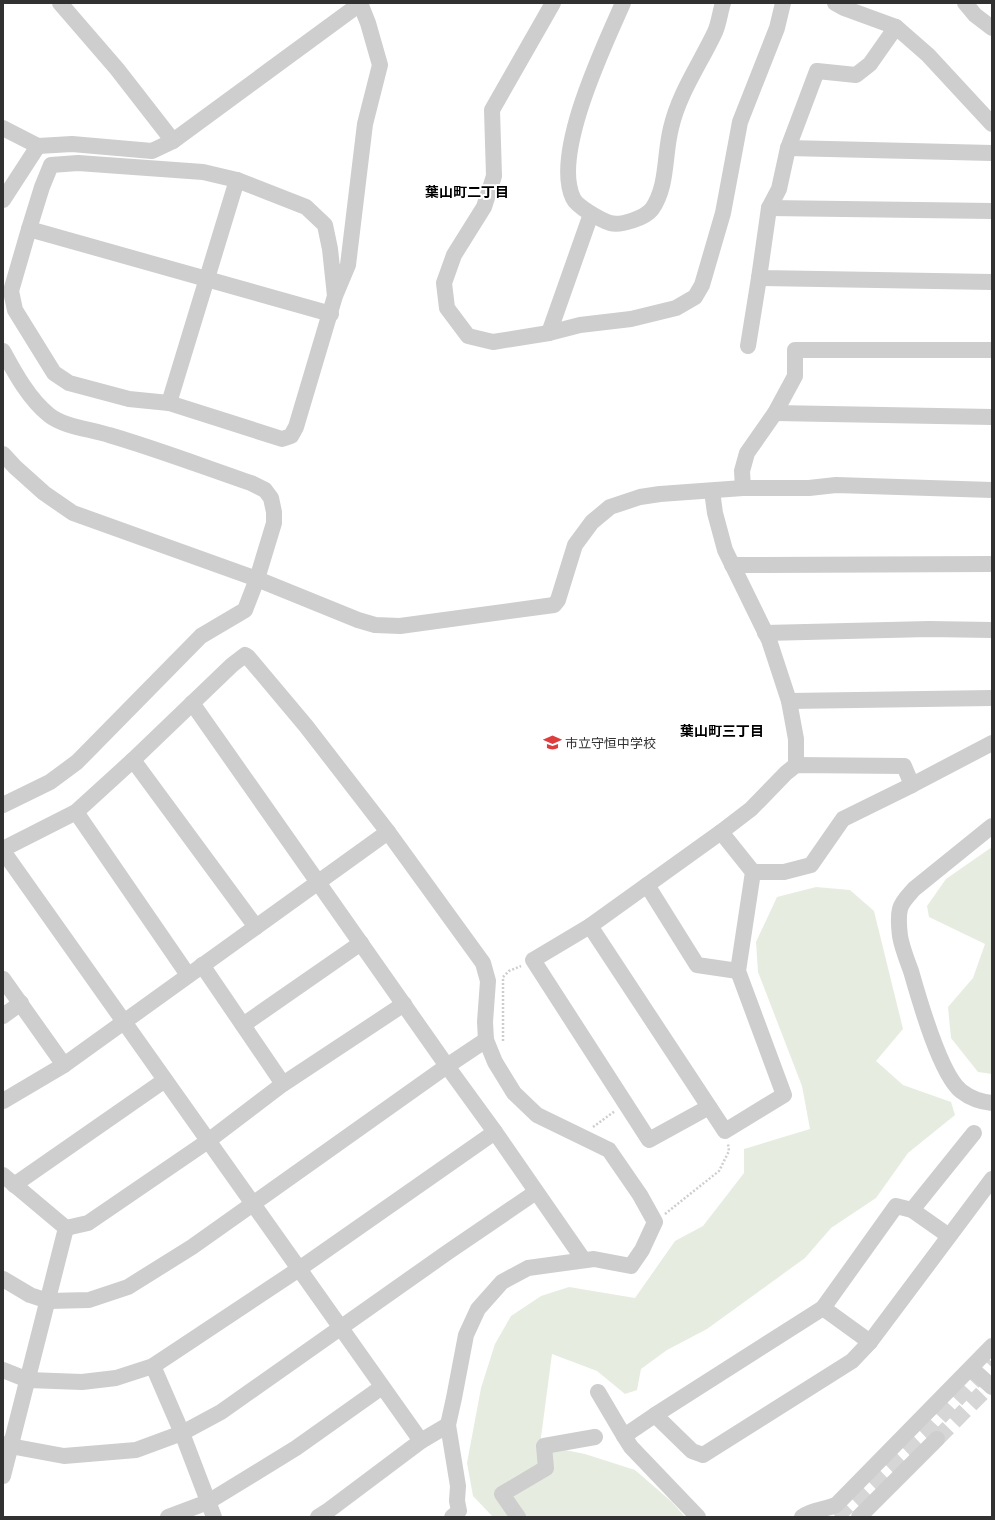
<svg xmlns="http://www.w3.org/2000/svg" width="995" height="1520" font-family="Cabin,'Noto Sans JP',sans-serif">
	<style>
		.green { fill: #e6ede0 }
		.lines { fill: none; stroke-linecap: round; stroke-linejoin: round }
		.minor-tunnel { stroke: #d6d6d6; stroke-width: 16; stroke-dasharray: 16 8; stroke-linecap: butt }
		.path { stroke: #cecece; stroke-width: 2.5; stroke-dasharray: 2 2; stroke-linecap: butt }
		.minor { stroke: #cecece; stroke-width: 16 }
		.labels { text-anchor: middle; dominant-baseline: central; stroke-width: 4; stroke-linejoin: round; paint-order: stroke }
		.poi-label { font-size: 13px; fill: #313131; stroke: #fff; text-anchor: start }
		.neighbourhood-label { font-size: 14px; font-weight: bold; fill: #000; stroke: #fff }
	</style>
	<rect width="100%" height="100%" fill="#fff"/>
	<g class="green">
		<polygon points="992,847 992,1074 978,1072 951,1038 948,1007 973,978 985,944 929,917 927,906 946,879"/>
		<polygon points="816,887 850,890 874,911 903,1029 876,1061 903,1085 951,1102 955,1115 908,1153 876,1198 831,1228 805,1258 707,1329 667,1350 641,1369 637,1390 625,1394 597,1371 552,1354 540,1445 585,1454 635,1470 672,1502 685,1517 493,1517 473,1496 467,1463 481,1388 495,1344 511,1316 541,1296 569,1287 635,1298 675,1241 703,1226 744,1173 744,1149 810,1129 802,1086 758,972 756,942 777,897"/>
	</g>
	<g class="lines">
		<g class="minor-tunnel">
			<polyline points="937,1439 992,1383"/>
			<polyline points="836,1517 926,1432 992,1362"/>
		</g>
		<g class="path">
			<polyline points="503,1041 503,977 509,971 521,966"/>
			<polyline points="593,1127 615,1111"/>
			<polyline points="665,1214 719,1171 729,1151 728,1144"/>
		</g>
		<g class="minor">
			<polyline points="60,3 117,69 173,141"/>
			<polyline points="553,3 492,110 494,176 484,207 454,255 444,283 447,308 468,336 493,342 549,333 580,325 631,319 676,308 695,297 702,285 723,213 740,122 777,28 783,3"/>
			<path d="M623,3c-19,43 -71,151 -50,195 4,9 28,22 37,25 11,3 35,-5 42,-14 16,-23 12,-54 19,-81 8,-35 29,-64 44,-96 4,-9 5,-20 8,-29"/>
			<polyline points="835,3 844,8 896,27 928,55 992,124"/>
			<polyline points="965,3 975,15 992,28"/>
			<polyline points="896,27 870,64 856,75 817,71 788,148 779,189 769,208 759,278 992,282"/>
			<polyline points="3,128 38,146 72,144 152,151 173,141 361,3"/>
			<polyline points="788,148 992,153"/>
			<polyline points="3,200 38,146"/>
			<polyline points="769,208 992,211"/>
			<polyline points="29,229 331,314"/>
			<polyline points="335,296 330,249 325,225 306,207 237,180 203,172 78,163 51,165 42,187 29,229 11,291 15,310 54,373 69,383 129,399 169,403 282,439 291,436 296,427 335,296 348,265 365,124 380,65 368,23 360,3"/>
			<polyline points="549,333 591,214"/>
			<polyline points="748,346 759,278"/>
			<path d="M3,351c12,22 26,48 46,64 15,12 42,14 60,20 48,14 95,32 142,48l14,7 6,8 3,14v11l-17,56 -12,31 -44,26 -124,126 -27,20 -47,23"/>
			<polyline points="169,403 237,180"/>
			<polyline points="775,413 992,417"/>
			<polyline points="3,454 15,467 44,493 73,513 257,579 358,620 375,625 400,626 554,605 558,600 575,545 592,522 610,507 640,497 660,494 743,488 809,488 836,485 992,490"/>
			<polyline points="743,488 742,471 747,453 775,413 795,376 795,350 992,350"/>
			<polyline points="712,491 715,513 725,550 769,640 789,701 796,739 796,765"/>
			<polyline points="732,565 992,564"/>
			<polyline points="765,633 929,629 992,630"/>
			<polyline points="789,701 992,698"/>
			<polyline points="192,703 447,1066 495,1132 583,1259"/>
			<polyline points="133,760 256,927"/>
			<polyline points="76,812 188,975"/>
			<path d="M992,826l-78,63c-5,6 -12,12 -14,20 -2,8 -1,19 0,27 2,12 7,24 11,35 8,28 29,103 50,120 9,7 20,11 31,12"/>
			<polyline points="3,849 76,812 133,760 232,665 245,655 248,657 306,726 388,832 483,963 488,981 485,1022 486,1040 495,1062 514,1093 537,1115 609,1150 640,1195 655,1222 642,1250 631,1266 594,1259 528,1268 502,1282 478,1309 466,1335 454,1398 448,1425 458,1486 457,1501 459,1511 452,1517"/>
			<polyline points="3,851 421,1441"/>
			<polyline points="753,872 784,872 811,865 843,819 912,785 992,743"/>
			<polyline points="647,885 697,965 738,971"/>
			<polyline points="590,926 725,1131 784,1095 738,971 753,872 721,832"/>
			<polyline points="202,965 283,1084"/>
			<polyline points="3,979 64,1065"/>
			<polyline points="3,1016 21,1003"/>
			<polyline points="243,1025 361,943"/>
			<polyline points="3,1101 64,1065 388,832"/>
			<polyline points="709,1107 649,1140 533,960 590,926 721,832 751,809 786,773 796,765 904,766 912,785"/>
			<polyline points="3,1175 66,1228"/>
			<polyline points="14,1185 165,1080"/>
			<polyline points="66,1228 88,1223 208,1141 283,1084 404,1004"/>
			<polyline points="949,1236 912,1210 974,1133"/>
			<polyline points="3,1279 30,1295 48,1301 89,1300 128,1287 192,1247 447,1066 486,1040"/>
			<polyline points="870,1342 823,1308 896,1206 912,1210"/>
			<polyline points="153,1366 182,1433 214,1517"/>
			<polyline points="971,1368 992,1387"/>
			<polyline points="3,1370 28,1380 82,1382 116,1378 153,1366 299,1269 495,1132"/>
			<polyline points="598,1392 624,1436 655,1415 823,1308"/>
			<polyline points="655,1415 692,1451 703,1455 852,1361 870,1342 992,1179"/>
			<polyline points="624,1436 631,1447 698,1517"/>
			<polyline points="3,1444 10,1446 64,1456 136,1450 182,1433 221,1412 448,1252 536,1192"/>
			<polyline points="3,1476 66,1228"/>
			<polyline points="168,1517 208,1502 296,1448 382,1387"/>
			<polyline points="318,1517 329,1510 421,1441 448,1425"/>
			<polyline points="518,1517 502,1494 546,1468 544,1446 595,1437"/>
			<path d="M802,1517c10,-8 22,-7 34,-12l156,-159"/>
			<polyline points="859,1517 937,1439"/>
		</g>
	</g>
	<defs>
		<symbol id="school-bare" viewBox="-9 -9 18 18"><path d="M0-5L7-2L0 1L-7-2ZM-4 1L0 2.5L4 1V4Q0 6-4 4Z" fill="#de3d3d" stroke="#fff" stroke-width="2.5" paint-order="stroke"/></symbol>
	</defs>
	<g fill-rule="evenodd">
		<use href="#school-bare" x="540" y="730" width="25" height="25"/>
	</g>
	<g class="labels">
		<g class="poi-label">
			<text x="565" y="743">市立守恒中学校</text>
		</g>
		<g class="neighbourhood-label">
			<text x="467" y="192">葉山町二丁目</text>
			<text x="722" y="731">葉山町三丁目</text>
		</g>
	</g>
	<rect width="995" height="1520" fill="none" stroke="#313131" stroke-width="8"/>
</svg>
